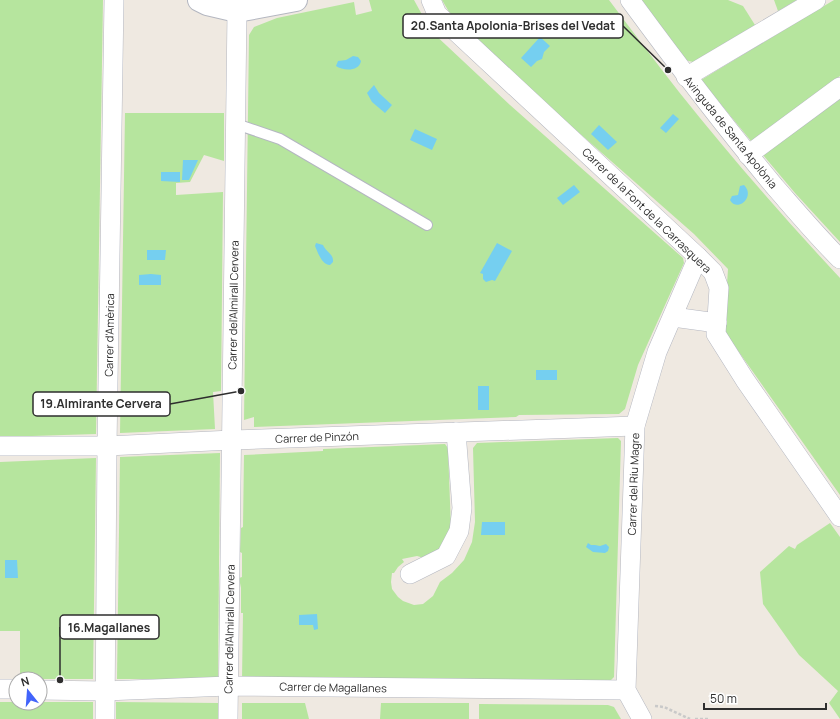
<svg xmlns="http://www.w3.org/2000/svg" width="840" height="719" font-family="Manrope,sans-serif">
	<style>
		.green { fill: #b6e59e }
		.water { fill: #75cff0 }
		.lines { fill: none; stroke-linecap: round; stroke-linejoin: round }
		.lane-casing { stroke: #b4b7c1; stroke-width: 12 }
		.street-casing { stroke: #b4b7c1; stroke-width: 20 }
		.secondary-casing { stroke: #b4b7c1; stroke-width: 24 }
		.path { stroke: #c9c9c9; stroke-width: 2.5; stroke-dasharray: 3 2; stroke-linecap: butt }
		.lane { stroke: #fff; stroke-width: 10 }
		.street { stroke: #fff; stroke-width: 19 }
		.secondary { stroke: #fff; stroke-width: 22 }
		.labels { text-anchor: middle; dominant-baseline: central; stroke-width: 3; stroke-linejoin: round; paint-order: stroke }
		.street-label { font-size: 11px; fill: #2e2e2e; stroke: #fff }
		.leader { fill: none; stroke: #2e2e2e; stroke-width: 1.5 }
		.callout-dot { fill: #2e2e2e; stroke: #fff; stroke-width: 1.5 }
		.callout { fill: #fff; stroke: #2e2e2e; stroke-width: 1.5 }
		.callout-label { font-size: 12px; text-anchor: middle; font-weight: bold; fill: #2e2e2e }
	</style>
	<rect width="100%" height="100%" fill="#efe9e1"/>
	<g class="green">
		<polygon points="0,0 103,0 96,434 0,437"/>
		<polygon points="369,0 414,0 431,31 510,105 683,258 684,263 638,365 625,409 619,414 519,415 516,417 254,427 254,417 244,420 249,35 254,27 277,18 354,2 356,15 372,11"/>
		<path d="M442,0h167c23,31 46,61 70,92 51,64 105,126 161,186v217l-116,-164 4,-62 -34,-35 -166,-146 -76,-71z"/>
		<polygon points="640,0 728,0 743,6 755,25 693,62 685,60"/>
		<polygon points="774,0 797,0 778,11"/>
		<polygon points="834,0 840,0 840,76 751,141 701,80"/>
		<polygon points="840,99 840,242 795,193 763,155"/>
		<polygon points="125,113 224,113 224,161 204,155 190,182 176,183 176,195 223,192 221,391 213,392 215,429 120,433"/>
		<polygon points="618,438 621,441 614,677 610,681 242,679 243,613 241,613 241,588 239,578 242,577 242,553 240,552 241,528 243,527 244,455 323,451 323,449 445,444 448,448 451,529 439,553 424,558 417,556 402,559 404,562 398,567 394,573 392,573 391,582 392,589 398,597 403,601 414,605 423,604 433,596 440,582 452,573 464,560 472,542 475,522 473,448 477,443"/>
		<polygon points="220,453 218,679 117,679 120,457"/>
		<polygon points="96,458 93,679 20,679 20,631 0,631 0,462"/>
		<polygon points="830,523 840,537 840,719 829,703 838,691 799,655 763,604 760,572 789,546 795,549 797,545"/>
		<rect x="0" y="702" width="93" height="17"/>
		<polygon points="116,702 218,703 218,719 116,719"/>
		<polygon points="242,703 305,703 309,719 242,719"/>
		<polygon points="381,703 469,703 469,719 380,719"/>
		<polygon points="479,704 608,705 614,707 621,719 479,719"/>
	</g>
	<g class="water">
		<polygon points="540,37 550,46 544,52 542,59 537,61 531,67 521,58"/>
		<path d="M353,56l5,1 3,4c-2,11 -18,10 -25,5l2,-5 8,-1z"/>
		<polygon points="374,85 379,93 392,105 385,113 372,102 367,93"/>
		<polygon points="673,114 679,119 666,133 660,128"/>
		<polygon points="599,125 617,142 608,150 591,134"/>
		<polygon points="415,129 437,139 432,150 410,140"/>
		<polygon points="183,160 198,160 189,180 182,180"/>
		<polygon points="161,172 180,172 180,182 161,181"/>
		<polygon points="574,185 580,192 563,205 557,198"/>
		<path d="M744,185c12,12 -7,28 -14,15l2,-4 6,-1 2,-9z"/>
		<path d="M316,243l7,2c3,7 11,9 10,17l-3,3c-8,0 -12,-12 -15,-19z"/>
		<polygon points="497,243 512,251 495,281 492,280 486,282 483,279 483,274 480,273"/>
		<polygon points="147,250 166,250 165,260 147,260"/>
		<polygon points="151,274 161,275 161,285 139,285 139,275"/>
		<rect x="536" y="370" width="21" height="10"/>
		<rect x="478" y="386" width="11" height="24"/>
		<polygon points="482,522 505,522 505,535 481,535"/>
		<polygon points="588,543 591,545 595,545 600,546 606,544 609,547 608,551 605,553 593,552 586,547"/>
		<polygon points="5,560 17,560 18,578 5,578"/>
		<polygon points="317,614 318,629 314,630 313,625 299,625 299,615"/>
	</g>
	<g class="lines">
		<defs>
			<polyline id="lane" points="236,124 280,139 427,225"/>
			<g id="street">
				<polyline points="431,0 437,14 698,257 713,272 719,288 716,334 745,380 840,517"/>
				<path d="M630,0c47,64 94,126 145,187 21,24 42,49 65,72"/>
				<polyline points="686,77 816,0"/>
				<polyline points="748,155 840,87"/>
				<polyline points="673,317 717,323"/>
				<polyline points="0,446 107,446 232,440 635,426"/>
				<polyline points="410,574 446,556 459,531 462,508 456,432"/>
				<polyline points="0,689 16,689"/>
				<polyline points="40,690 105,691 228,686 626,690"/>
				<polyline points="105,719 107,446 114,0"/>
				<polyline points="228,719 237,11"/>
				<polyline points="642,719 626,690 635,426 657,352 698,257"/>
			</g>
			<polyline id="secondary" points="199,0 207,4 237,11 296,0"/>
		</defs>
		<use href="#lane" class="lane-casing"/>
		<use href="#street" class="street-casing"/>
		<use href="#secondary" class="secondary-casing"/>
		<g class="path">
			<polyline points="655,706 664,707 690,719"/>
			<polyline points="695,719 710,719"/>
		</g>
		<use href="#lane" class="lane"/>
		<use href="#street" class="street"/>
		<use href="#secondary" class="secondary"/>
	</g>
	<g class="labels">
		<g class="street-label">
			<text transform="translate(731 132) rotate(51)">Avinguda de Santa Apolònia</text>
			<text transform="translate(647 210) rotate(44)">Carrer de la Font de la Carrasquera</text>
			<text transform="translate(233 305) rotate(-89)">Carrer del'Almirall Cervera</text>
			<text transform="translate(109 335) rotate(-89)">Carrer d'Amèrica</text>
			<text transform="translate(317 437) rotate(-2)">Carrer de Pinzón</text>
			<text transform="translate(633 484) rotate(-88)">Carrer del Riu Magre</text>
			<text transform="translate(229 629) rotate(-89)">Carrer del'Almirall Cervera</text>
			<text transform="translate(333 687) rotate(1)">Carrer de Magallanes</text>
		</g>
	</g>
	<path class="leader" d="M668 70L623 26M241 391L170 404M60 680L60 627"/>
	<g class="callout-dot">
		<circle cx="668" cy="70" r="4"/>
		<circle cx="241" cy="391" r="4"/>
		<circle cx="60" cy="680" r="4"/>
	</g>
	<g class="callout">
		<rect x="403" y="14" width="220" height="24" rx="4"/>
		<rect x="33" y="392" width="137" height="24" rx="4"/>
		<rect x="60" y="615" width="99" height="24" rx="4"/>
	</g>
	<g class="callout-label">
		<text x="513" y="30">20.Santa Apolonia-Brises del Vedat</text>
		<text x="101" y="408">19.Almirante Cervera</text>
		<text x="109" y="632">16.Magallanes</text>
	</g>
	<g transform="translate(28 691) rotate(343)"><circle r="19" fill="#ffffff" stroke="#ababab"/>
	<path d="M0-3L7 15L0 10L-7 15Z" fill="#4264fb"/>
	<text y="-6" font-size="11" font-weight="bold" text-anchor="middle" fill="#2e2e2e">N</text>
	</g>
	<path d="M704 703v6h122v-6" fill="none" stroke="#2e2e2e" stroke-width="2"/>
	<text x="710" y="703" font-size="12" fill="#2e2e2e" stroke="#ffffff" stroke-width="3" paint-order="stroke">50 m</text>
</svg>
